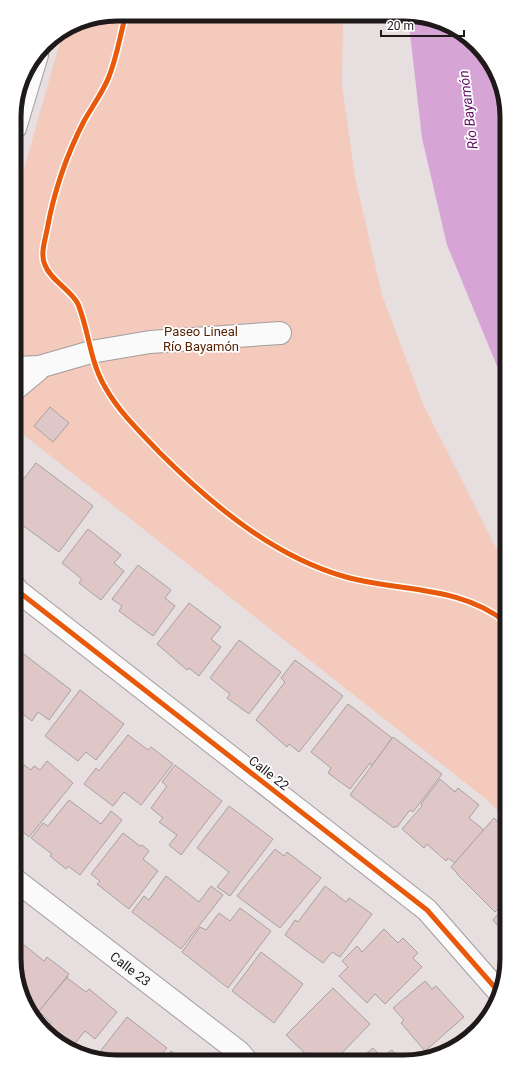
<svg xmlns="http://www.w3.org/2000/svg" width="521" height="1076" font-family="Roboto,sans-serif">
	<style>
		.green { fill: #f3cabc }
		.water { fill: #d6a5d6 }
		.building { fill: #dec7c6; stroke: #a8a1a1 }
		.lines { fill: none; stroke-linecap: round; stroke-linejoin: round }
		.minor-casing { stroke: #a39c9d; stroke-width: 24 }
		.minor { stroke: #fbfafa; stroke-width: 22 }
		.cycleway-casing { stroke: #fff; stroke-width: 8 }
		.cycleway { stroke: #e8590c; stroke-width: 5 }
		.labels { text-anchor: middle; dominant-baseline: central; stroke-width: 3.5; stroke-linejoin: round; paint-order: stroke }
		.park-label { font-size: 13px; fill: #571f01; stroke: #fff }
		.street-label { font-size: 13px; fill: #1f191a; stroke: #fff }
		.water-label { font-size: 14px; font-style: italic; fill: #630f67; stroke: #fff }
		.rim { fill: none; stroke: #1f191a; stroke-width: 5 }
	</style>
	<rect width="100%" height="100%" fill="#e7dee0"/>
	<polygon class="green" points="117,14 343,15 342,85 355,177 382,295 423,404 507,569 507,820 486,799 15,428 15,201 63,31 78,22"/>
	<polygon class="water" points="408,16 424,16 472,39 502,84 507,117 507,381 497,366 447,245 422,138"/>
	<g class="building">
		<polygon points="50,407 69,423 53,442 34,426"/>
		<polygon points="36,463 93,506 59,552 14,519 14,491"/>
		<polygon points="88,529 121,555 114,563 124,571 101,600 79,583 82,579 62,563"/>
		<polygon points="138,565 171,590 165,598 175,606 153,636 119,611 122,606 112,599"/>
		<polygon points="189,603 221,627 211,639 221,647 199,676 189,668 187,670 157,644"/>
		<polygon points="239,640 281,672 249,714 227,698 230,694 210,678"/>
		<polygon points="21,652 71,690 49,720 38,712 32,721 14,707 14,661"/>
		<polygon points="295,660 343,696 299,752 289,744 287,747 256,720 285,682 281,678"/>
		<polygon points="80,690 124,724 96,760 86,752 78,761 45,736"/>
		<polygon points="348,704 392,738 372,766 370,763 350,789 328,773 331,768 311,752"/>
		<polygon points="128,735 148,750 151,747 173,764 141,805 124,792 113,806 84,784 96,768 99,771"/>
		<polygon points="393,737 442,774 413,812 410,810 397,827 395,826 394,828 350,795"/>
		<polygon points="47,761 73,783 29,837 14,824 14,770 20,762 31,770 34,766 40,770"/>
		<polygon points="175,765 222,801 181,855 169,845 177,835 159,822 163,818 151,808 167,786 162,782"/>
		<polygon points="440,779 455,792 458,788 479,805 469,818 484,830 455,863 448,858 446,861 427,844 424,848 402,829 422,806 421,804"/>
		<polygon points="69,800 101,824 111,811 122,820 80,875 68,866 66,869 50,856 52,854 31,838 43,823 48,826"/>
		<polygon points="229,806 273,839 230,896 217,887 229,872 197,848"/>
		<polygon points="494,818 507,831 507,900 495,912 457,874 457,873 451,867"/>
		<polygon points="123,833 140,846 142,845 149,851 143,859 158,871 129,909 97,884 100,881 91,874"/>
		<polygon points="275,849 284,856 287,852 321,878 280,928 237,896"/>
		<polygon points="166,876 199,902 211,886 223,895 181,949 132,912 144,896 149,900"/>
		<polygon points="325,886 346,902 349,898 372,914 340,957 332,952 323,963 285,935 295,920 298,922"/>
		<polygon points="507,904 507,936 493,920"/>
		<polygon points="240,908 271,931 228,988 182,952 200,927 206,930 219,913 230,921"/>
		<polygon points="384,929 398,943 403,938 418,953 413,958 422,967 385,1004 375,994 367,1003 339,976 348,967 342,961 357,946 362,952"/>
		<polygon points="24,945 44,961 47,957 69,974 37,1014 31,1009 19,992 14,958"/>
		<polygon points="261,952 303,984 274,1023 232,991"/>
		<polygon points="68,976 67,978 86,992 89,989 117,1012 95,1039 85,1031 72,1047 49,1037 45,1030 51,1023 39,1011"/>
		<polygon points="425,981 432,989 436,986 464,1017 425,1051 401,1023 404,1020 393,1008"/>
		<polygon points="333,988 370,1024 337,1058 310,1058 286,1035"/>
		<polygon points="127,1017 167,1048 157,1060 105,1061 95,1058"/>
		<polygon points="467,1031 469,1034 437,1057 432,1057"/>
		<polygon points="373,1048 382,1057 361,1058"/>
		<polygon points="392,1050 398,1057 382,1057"/>
		<polygon points="171,1051 183,1060 164,1060"/>
	</g>
	<g class="lines">
		<defs>
			<g id="minor">
				<polyline points="15,128 37,55"/>
				<polyline points="15,368 39,367 91,352 150,342 280,333"/>
				<polyline points="15,389 38,370 39,367"/>
				<polyline points="14,586 19,592 427,910 498,991"/>
				<path id="s1" d="M14,879l225,173 6,7"/>
			</g>
		</defs>
		<use href="#minor" class="minor-casing"/>
		<use href="#minor" class="minor"/>
		<defs>
			<g id="cycleway">
				<path d="M126,14c-6,21 -9,44 -18,65 -6,14 -16,28 -24,42 -18,35 -30,70 -37,109 -2,10 -7,25 -2,35 6,16 25,24 33,39 11,27 12,58 27,83 14,25 35,45 54,65 52,52 115,105 187,125 55,15 114,8 161,46"/>
				<polyline points="14,586 19,592 427,910 498,991"/>
			</g>
		</defs>
		<use href="#cycleway" class="cycleway-casing"/>
		<use href="#cycleway" class="cycleway"/>
	</g>
	<g class="labels">
		<g class="park-label">
			<text x="201" y="331">Paseo Lineal<tspan x="201" dy="15">Río Bayamón</tspan></text>
		</g>
		<g class="street-label">
			<text transform="translate(269 773) rotate(38)">Calle 22</text>
			<text stroke="none"><textPath href="#s1" startOffset="147">Calle 23</textPath></text>
		</g>
		<g class="water-label">
			<text transform="translate(468 110) rotate(-97)">Río Bayamón</text>
		</g>
	</g>
	<path d="M0 0H521V1076H0ZM117 21H404A96 96 0 0 1 500 117V959A96 96 0 0 1 404 1055H117A96 96 0 0 1 21 959V117A96 96 0 0 1 117 21Z" fill="#fff" fill-rule="evenodd"/>
	<path class="rim" d="M117 21H404A96 96 0 0 1 500 117V959A96 96 0 0 1 404 1055H117A96 96 0 0 1 21 959V117A96 96 0 0 1 117 21Z"/>
	<path d="M381 30v6h83v-6" fill="none" stroke="#1f191a" stroke-width="2"/>
	<text x="387" y="30" font-size="12" fill="#1f191a" stroke="#ffffff" stroke-width="3" paint-order="stroke">20 m</text>
</svg>
